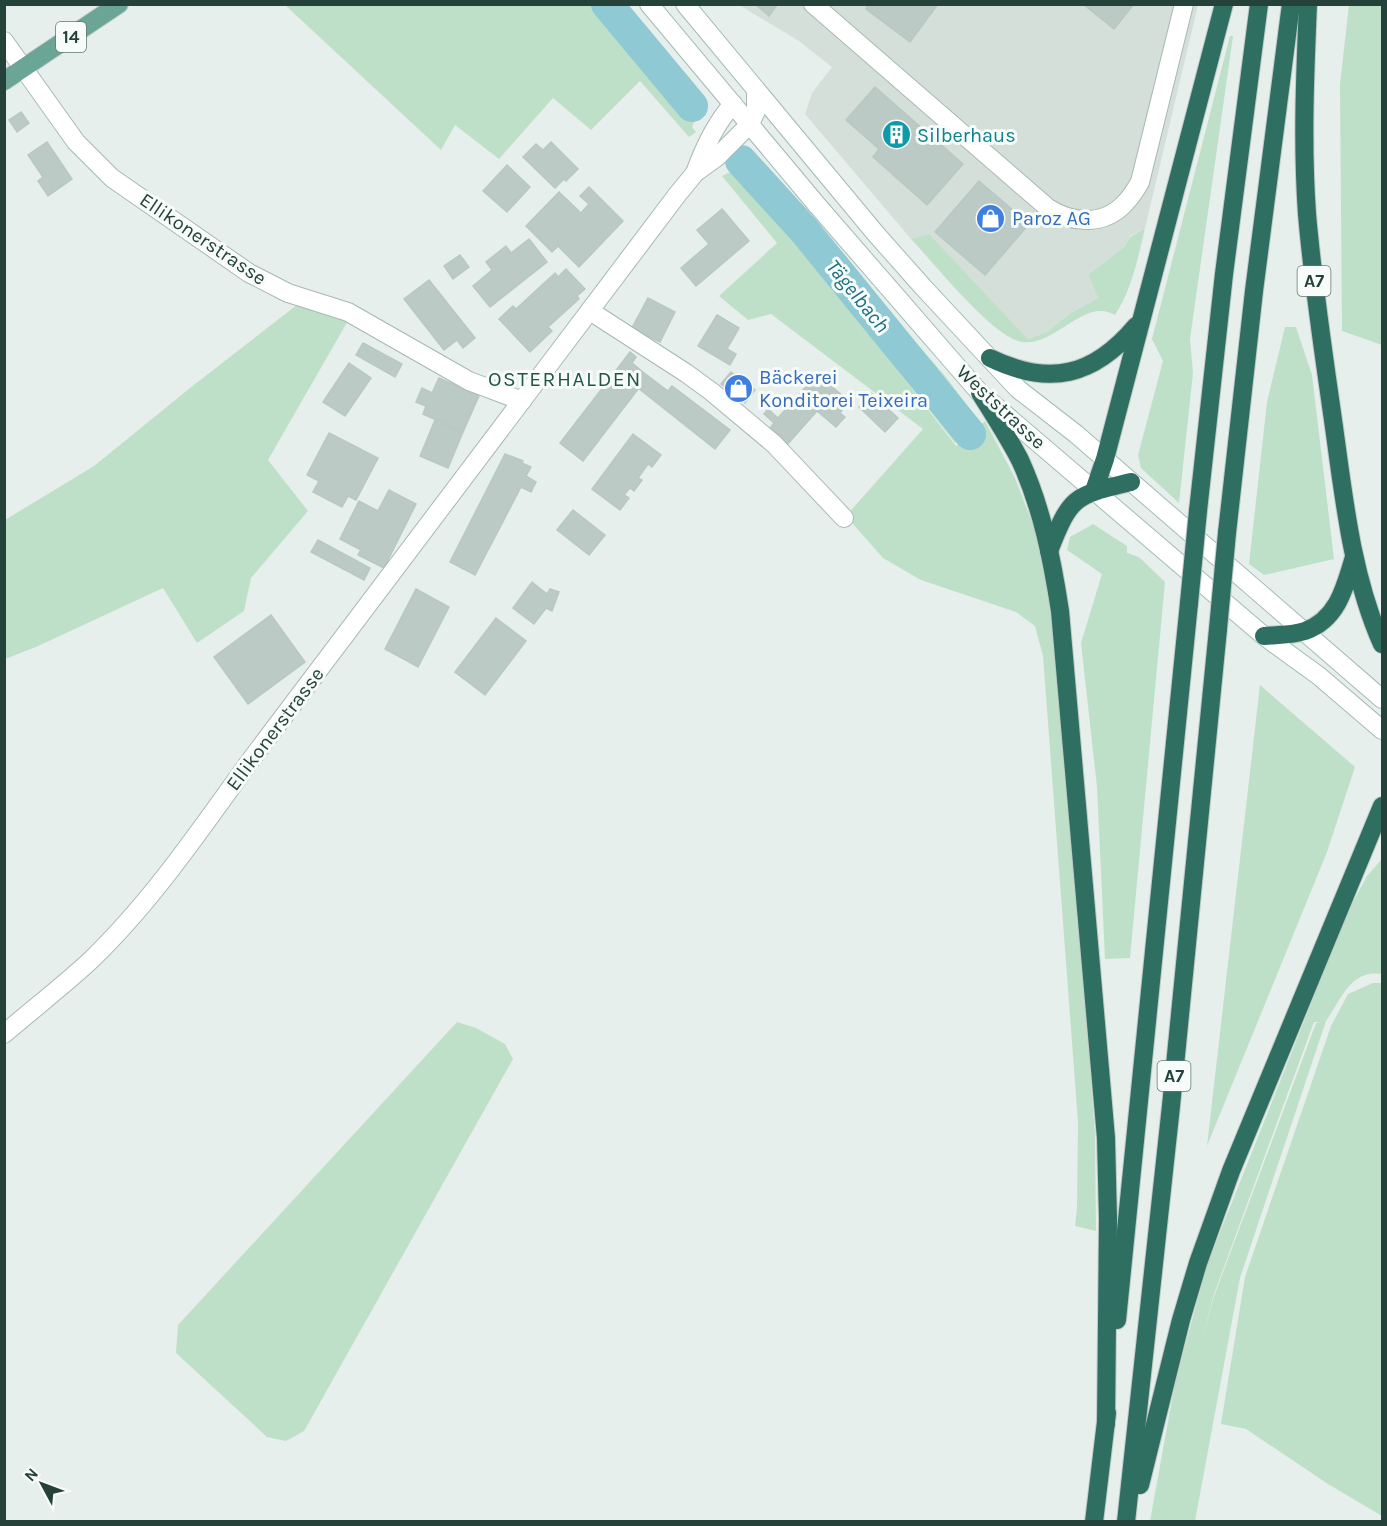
<svg xmlns="http://www.w3.org/2000/svg" width="1387" height="1526" font-family="Karla,sans-serif">
	<style>
		.built { fill: #d4dfda }
		.green { fill: #bfe0c8; fill-rule: evenodd }
		.lines { fill: none; stroke-linecap: round; stroke-linejoin: round }
		.river { stroke: #8ec9d4; stroke-width: 32 }
		.building { fill: #bbcac4; stroke: #b8c9c2; stroke-width: 1.5 }
		.minor-casing { stroke: #a8b8b2; stroke-width: 20 }
		.tertiary-casing { stroke: #a8b8b2; stroke-width: 20 }
		.secondary-casing { stroke: #a4bbb3; stroke-width: 20 }
		.primary-casing { stroke: #c2cac8; stroke-width: 20 }
		.motorway-casing { stroke: #c2cac8; stroke-width: 20 }
		.minor { stroke: #fff; stroke-width: 18 }
		.tertiary { stroke: #fff; stroke-width: 18 }
		.secondary { stroke: #fff; stroke-width: 18 }
		.primary { stroke: #6aa596; stroke-width: 18 }
		.motorway { stroke: #2f6f62; stroke-width: 18 }
		.motorway-bridge-casing { stroke: #c2cac8; stroke-width: 20; stroke-linecap: butt }
		.motorway-bridge { stroke: #2f6f62; stroke-width: 18 }
		.labels { text-anchor: middle; dominant-baseline: central; stroke-width: 6; stroke-linejoin: round; paint-order: stroke }
		.shield { fill: #f7fbf9; stroke: #637a73; stroke-width: 1.5 }
		.shield-label { font-size: 18px; font-weight: bold; fill: #24423a }
		.culture-label { font-size: 20px; fill: #0d838f; stroke: #f7fbf9; text-anchor: start }
		.shop-label { font-size: 20px; fill: #366cbe; stroke: #f7fbf9; text-anchor: start }
		.street-label { font-size: 20px; fill: #24423a; stroke: #f7fbf9 }
		.water-label { font-size: 21px; font-style: italic; fill: #1c6f80; stroke: #f7fbf9 }
		.neighbourhood-label { font-size: 21px; letter-spacing: 1.5px; fill: #1f5548; stroke: #f7fbf9 }
	</style>
	<rect width="100%" height="100%" fill="#e6efeb"/>
	<polygon class="built" points="739,5 1198,5 1145,228 1130,236 1124,247 1088,275 1098,298 1069,314 1047,332 1028,339 929,235 911,239 805,114 812,93 832,67 799,41"/>
	<g class="green">
		<polygon points="285,5 622,5 700,92 703,101 692,127 696,132 689,137 640,81 591,130 553,98 499,159 455,125 441,150"/>
		<polygon points="1349,5 1382,5 1382,345 1342,331 1340,84"/>
		<polygon points="1230,36 1233,36 1190,339 1193,373 1179,503 1141,468 1138,455 1163,361 1152,339"/>
		<polygon points="750,160 789,197 946,377 980,423 955,443 839,294 956,446 985,421 1015,478 1035,530 1050,605 1082,960 1095,1134 1096,1231 1075,1226 1077,1208 1078,1122 1043,656 1035,626 1016,612 921,580 883,558 846,516 923,429 771,314 748,320 719,296 777,243 722,176 731,172 775,218 732,171"/>
		<path d="M1145,228c-7,30 -13,61 -30,87 -31,-18 -60,32 -93,27 -30,-5 -88,-79 -111,-103l18,-5 99,105 19,-7 22,-18 29,-16 -10,-23 36,-28 6,-10z"/>
		<polygon points="298,304 349,319 268,460 308,511 251,578 244,611 197,643 163,588 36,647 5,659 5,520 94,466 190,388"/>
		<polygon points="1285,327 1296,327 1312,375 1334,559 1264,575 1249,564 1267,402"/>
		<polygon points="1093,524 1127,546 1127,553 1139,557 1165,582 1130,958 1105,959 1097,787 1081,643 1102,574 1067,550 1070,537"/>
		<polygon points="1260,685 1355,767 1327,852 1207,1146"/>
		<path d="M1382,859v115c-32,-5 -41,26 -56,47l-86,257 -45,243h-45l25,-138 32,-118 141,-354 19,-35zM1314,1022h6l-4,1 -103,276 -11,42 11,-44z"/>
		<polygon points="1373,983 1382,983 1382,1516 1328,1484 1246,1429 1221,1424 1245,1277 1331,1026 1348,994"/>
		<polygon points="457,1022 476,1028 505,1044 513,1059 304,1431 286,1441 267,1437 176,1353 178,1325"/>
	</g>
	<g class="lines">
		<g class="river">
			<polyline points="607,4 692,106"/>
			<polyline points="741,161 804,230 970,434"/>
		</g>
	</g>
	<g class="building">
		<polygon points="755,4 776,4 777,5 769,16"/>
		<polygon points="938,4 910,42 866,9 868,4"/>
		<polygon points="1083,4 1134,4 1114,29"/>
		<polygon points="875,87 963,164 927,205 873,157 879,149 846,120"/>
		<polygon points="21,112 29,123 17,132 9,120"/>
		<polygon points="47,142 72,179 48,196 38,181 43,177 28,155"/>
		<polygon points="551,142 578,169 566,181 564,179 555,188 523,157 536,144 543,150"/>
		<polygon points="507,165 530,187 507,212 483,191"/>
		<polygon points="979,181 1029,224 985,275 935,232"/>
		<polygon points="589,187 623,221 579,267 558,246 552,252 526,226 559,192 581,213 589,204 580,196"/>
		<polygon points="722,209 749,241 696,286 681,268 709,244 697,230"/>
		<polygon points="529,239 547,262 490,307 473,286 492,270 486,262 506,246 511,253"/>
		<polygon points="460,255 469,267 453,279 444,266"/>
		<polygon points="566,269 585,289 577,296 579,299 548,327 552,331 530,352 499,319 513,306 516,309 555,273 558,277"/>
		<polygon points="429,280 475,338 463,348 457,340 444,350 404,299"/>
		<polygon points="648,298 675,312 660,342 632,328"/>
		<polygon points="717,315 739,328 727,349 736,354 730,365 698,346"/>
		<polygon points="363,343 402,364 395,377 356,355"/>
		<polygon points="630,352 636,357 632,363 648,376 583,461 560,443"/>
		<polygon points="349,363 371,378 345,416 323,402"/>
		<polygon points="731,372 755,390 745,403 721,384"/>
		<polygon points="817,374 849,401 840,413 845,417 836,427 817,411 786,446 768,431 774,423 764,414 768,409 778,418"/>
		<polygon points="648,376 668,391 672,386 730,430 715,449 638,388"/>
		<polygon points="439,378 479,396 463,432 423,414 426,406 416,402 422,388 432,393"/>
		<polygon points="870,392 898,418 885,432 859,407 866,400 864,398"/>
		<polygon points="435,420 463,432 448,468 420,456"/>
		<polygon points="329,433 378,458 356,500 348,496 342,507 313,492 319,481 307,475"/>
		<polygon points="633,434 661,455 652,467 648,464 638,478 642,480 634,491 630,488 624,495 629,498 620,510 592,489"/>
		<polygon points="505,454 523,461 522,463 531,467 526,476 536,482 531,492 521,487 475,575 450,562"/>
		<polygon points="389,490 416,504 384,568 358,555 361,550 340,539 359,501 378,511"/>
		<polygon points="573,510 605,535 589,555 557,530"/>
		<polygon points="318,540 370,568 364,580 311,552"/>
		<polygon points="532,582 547,594 550,589 559,592 552,611 546,608 534,624 513,608"/>
		<polygon points="416,589 449,607 418,667 385,649"/>
		<polygon points="271,615 305,662 248,704 214,657"/>
		<polygon points="496,618 526,641 485,695 455,672"/>
	</g>
	<g class="lines">
		<defs>
			<g id="minor">
				<path d="M813,4l235,204c25,16 57,18 78,-6 6,-6 10,-13 14,-20l44,-178"/>
				<polyline points="4,41 76,142 112,178 249,273 288,293 348,312 469,381 522,401"/>
				<polyline points="590,311 686,373 712,392 774,444 844,518"/>
			</g>
			<g id="tertiary">
				<path d="M695,173c9,-25 20,-49 38,-69"/>
				<path d="M4,1034c29,-25 59,-48 87,-74 61,-59 110,-131 159,-199l427,-566 18,-22 22,-16 33,-33 6,-13v-21"/>
			</g>
			<g id="secondary">
				<polyline points="649,4 817,205 980,393 1264,636 1319,676 1382,730"/>
				<polyline points="685,4 876,234 923,287 1018,389 1076,434 1382,699"/>
			</g>
			<polyline id="primary" points="4,81 119,4"/>
			<g id="motorway">
				<path d="M1308,4c-3,70 -6,140 -1,210 6,71 17,142 27,213 10,72 18,150 48,217"/>
				<path d="M990,358c60,29 104,18 146,-32"/>
				<path d="M980,393c14,22 28,44 40,67 22,48 32,99 40,151l46,527 2,81 -2,205"/>
				<polyline points="1094,491 1105,459 1224,4"/>
				<polyline points="1198,511 1224,274 1259,4"/>
				<polyline points="1227,533 1254,291 1291,4"/>
				<path d="M1049,551c22,-56 25,-55 82,-69"/>
				<path d="M1264,636c13,-1 29,-1 41,-5 33,-12 40,-44 49,-74"/>
				<polyline points="1117,1320 1189,603"/>
				<polyline points="1140,1485 1181,1320 1198,1263 1231,1171 1382,806"/>
				<polyline points="1094,1522 1107,1413"/>
				<polyline points="1126,1522 1171,1106 1218,629"/>
			</g>
		</defs>
		<use href="#minor" class="minor-casing"/>
		<use href="#tertiary" class="tertiary-casing"/>
		<use href="#secondary" class="secondary-casing"/>
		<use href="#primary" class="primary-casing"/>
		<use href="#motorway" class="motorway-casing"/>
		<use href="#minor" class="minor"/>
		<use href="#tertiary" class="tertiary"/>
		<use href="#secondary" class="secondary"/>
		<use href="#primary" class="primary"/>
		<use href="#motorway" class="motorway"/>
		<defs>
			<g id="motorway-bridge">
				<polyline points="1189,603 1198,511"/>
				<polyline points="1218,629 1227,533"/>
			</g>
		</defs>
		<use href="#motorway-bridge" class="motorway-bridge-casing"/>
		<use href="#motorway-bridge" class="motorway-bridge"/>
	</g>
	<defs>
		<symbol id="building-disc" viewBox="-11 -11 22 22"><circle r="9.5" fill="#0f9aa8" stroke="#f7fbf9"/><path d="M-4-6H4V6H1V3H-1V6H-4ZM-2.5-4.3h1.7v1.8h-1.7ZM.8-4.3h1.7v1.8H.8ZM-2.5-1h1.7V.8h-1.7ZM.8-1h1.7V.8H.8Z" fill="#fff"/></symbol>
		<symbol id="shop-disc" viewBox="-11 -11 22 22"><circle r="9.5" fill="#3f7fe0" stroke="#f7fbf9"/><path d="M-5-2.5h2.3a2.7 3.5 0 0 1 5.4 0H5L5.5 6h-11ZM-1.5-2.5h3a1.5 2.3 0 0 0-3 0Z" fill="#fff"/></symbol>
	</defs>
	<g fill-rule="evenodd">
		<use href="#building-disc" x="880" y="118" width="33" height="33"/>
		<use href="#shop-disc" x="974" y="202" width="33" height="33"/>
		<use href="#shop-disc" x="722" y="372" width="33" height="33"/>
	</g>
	<g class="labels">
		<g class="shield">
			<rect x="56" y="22" width="30" height="30" rx="4.5"/>
			<rect x="1297.5" y="266" width="33" height="30" rx="4.5"/>
			<rect x="1157.5" y="1061" width="33" height="30" rx="4.5"/>
		</g>
		<g class="shield-label">
			<text x="71" y="37">14</text>
			<text x="1314" y="281">A7</text>
			<text x="1174" y="1076">A7</text>
		</g>
		<g class="culture-label">
			<text x="917" y="135">Silberhaus</text>
		</g>
		<g class="shop-label">
			<text x="1012" y="218">Paroz AG</text>
			<text x="759" y="377">Bäckerei<tspan x="759" dy="23">Konditorei Teixeira</tspan></text>
		</g>
		<g class="street-label">
			<text transform="translate(203 239) rotate(34)">Ellikonerstrasse</text>
			<text transform="translate(1001 407) rotate(43)">Weststrasse</text>
			<text transform="translate(275 729) rotate(-53)">Ellikonerstrasse</text>
		</g>
		<g class="water-label">
			<text transform="translate(858 296) rotate(51)">Tägelbach</text>
		</g>
		<g class="neighbourhood-label">
			<text x="565" y="379">OSTERHALDEN</text>
		</g>
	</g>
	<rect width="1387" height="1526" fill="none" stroke="#24423a" stroke-width="12"/>
	<g transform="translate(42 1484) rotate(311)" stroke="#f7fbf9" stroke-width="4.5" paint-order="stroke">
	<path d="M0-4.5L10 22L0 15L-10 22Z" fill="#24423a"/>
	<text y="-9" font-size="16" font-weight="bold" text-anchor="middle" fill="#24423a">N</text>
	</g>
</svg>
